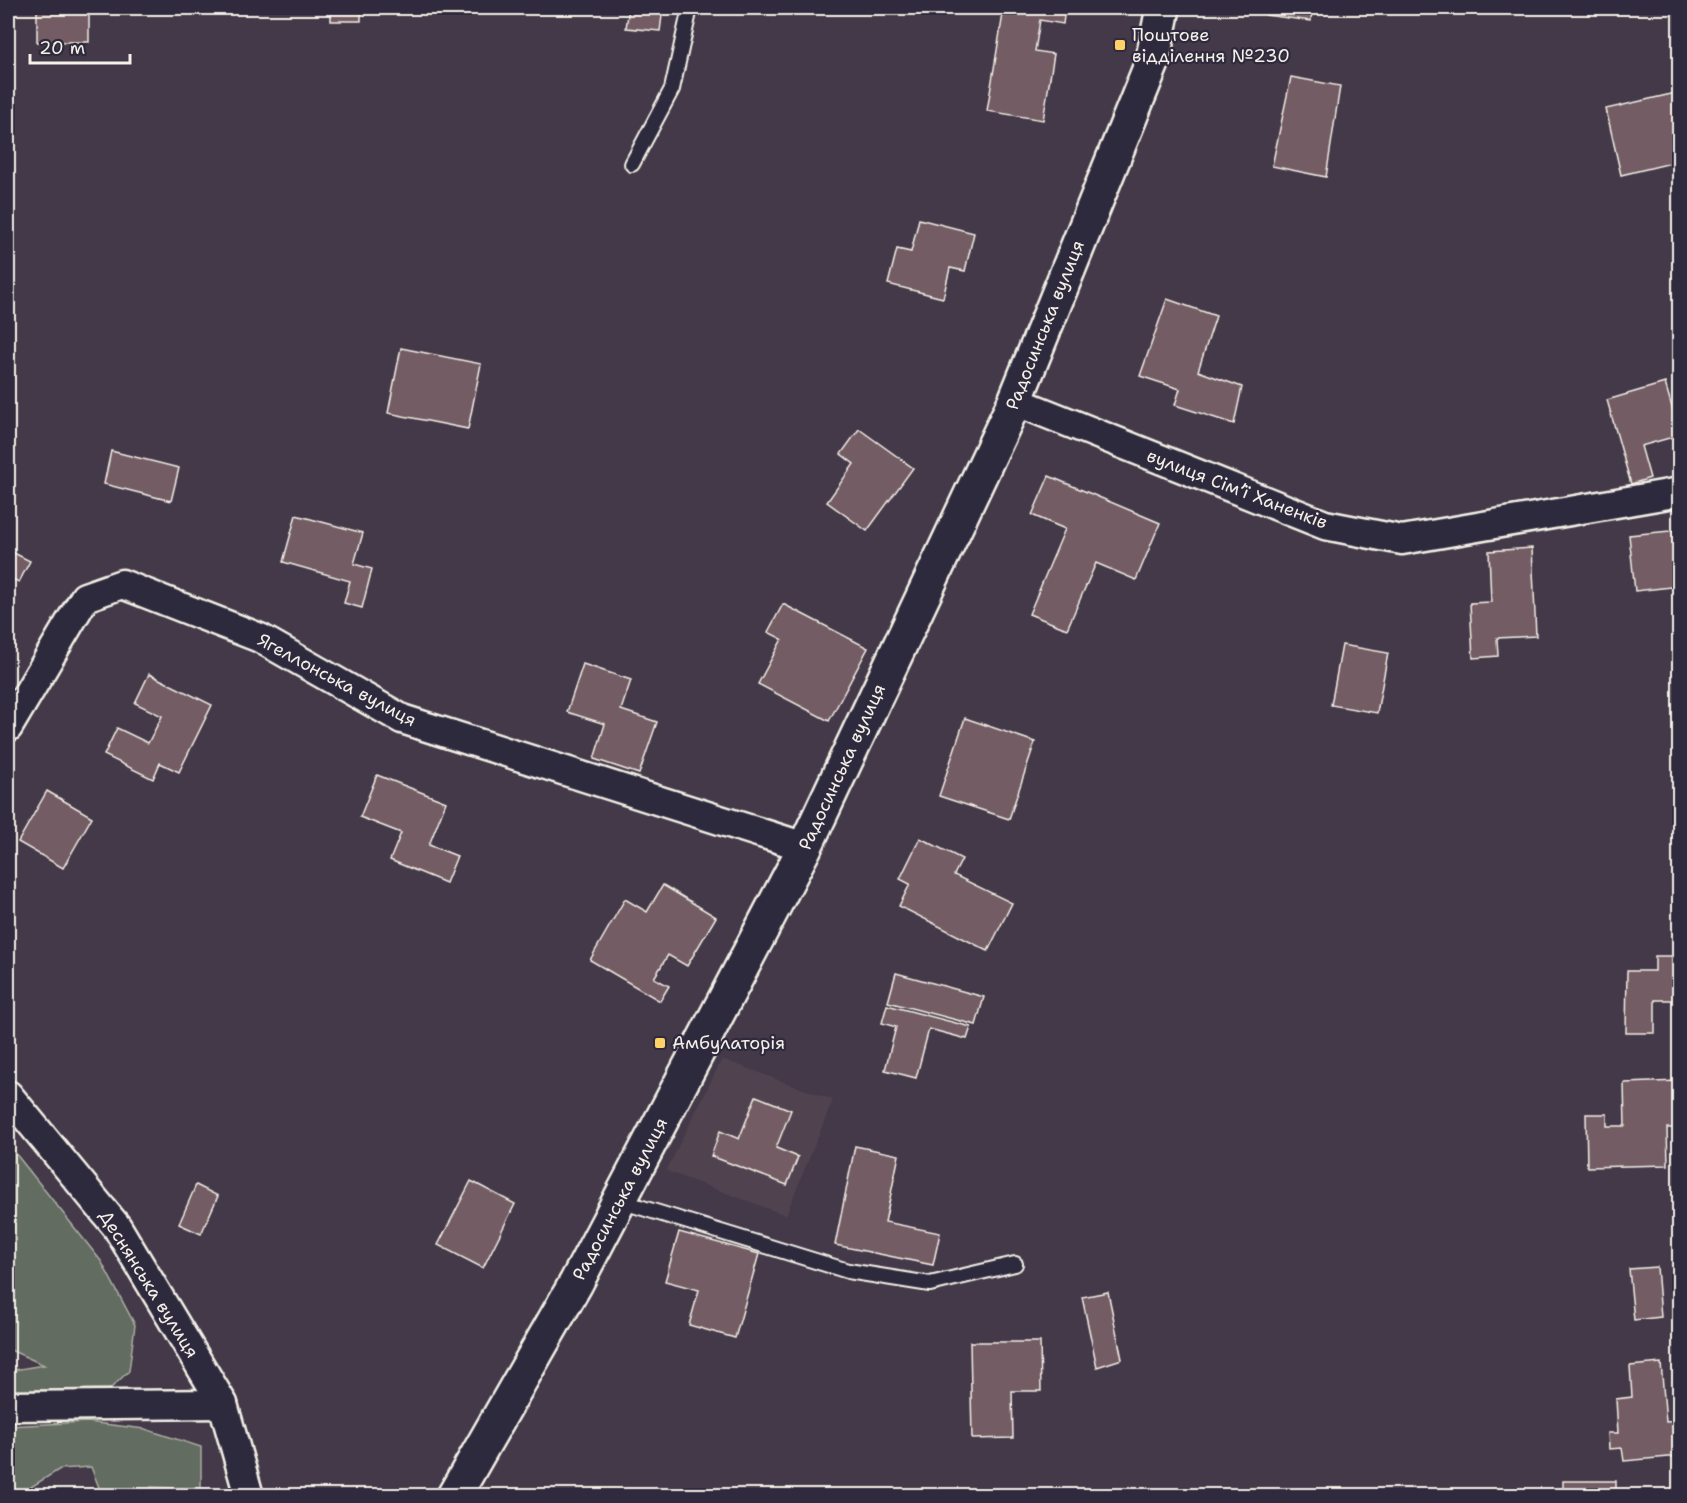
<svg xmlns="http://www.w3.org/2000/svg" width="1687" height="1503" font-family="'Shantell Sans',sans-serif">
	<style>
		.built { fill: #514350 }
		.green { fill: #636c60; stroke: #acaea4; stroke-width: 1.5 }
		.building { fill: #735b63; stroke: #f4f1e8; stroke-width: 1.5 }
		.lines { fill: none; stroke-linecap: round; stroke-linejoin: round }
		.service-casing { stroke: #f4f1e8; stroke-width: 18 }
		.minor-casing { stroke: #f4f1e8; stroke-width: 33 }
		.tertiary-casing { stroke: #f4f1e8; stroke-width: 38 }
		.service { stroke: #2f2a3d; stroke-width: 14 }
		.minor { stroke: #2f2a3d; stroke-width: 28 }
		.tertiary { stroke: #2f2a3d; stroke-width: 33 }
		.poi-dot { fill: #ffd166; stroke: #2f2a3d; stroke-width: 2 }
		.labels { text-anchor: middle; dominant-baseline: central; stroke-width: 4.5; stroke-linejoin: round; paint-order: stroke }
		.poi-label { font-size: 18px; fill: #f4f1e8; stroke: #2f2a3d; text-anchor: start }
		.street-label { font-size: 18px; fill: #f4f1e8; stroke: #2f2a3d }
	</style>
	<rect width="100%" height="100%" fill="#433948"/>
	<filter id="ink" filterUnits="userSpaceOnUse"><feTurbulence type="fractalNoise" baseFrequency=".0167" numOctaves="2"/><feDisplacementMap in="SourceGraphic" scale="12" xChannelSelector="R" yChannelSelector="G"/><feConvolveMatrix kernelMatrix="1 2 1 2 8 2 1 2 1" color-interpolation-filters="sRGB"/></filter>
	<g filter="url(#ink)">
		<polygon class="built" points="722,1059 833,1100 786,1215 666,1171"/>
		<g class="green">
			<polygon points="8,1144 101,1261 135,1325 129,1371 110,1389 8,1391 8,1371 44,1365 8,1349"/>
			<polygon points="87,1422 145,1429 201,1447 201,1489 151,1487 155,1495 102,1495 91,1467 60,1469 18,1495 8,1495 8,1426"/>
		</g>
		<g class="building">
			<rect x="37" y="8" width="52" height="34"/>
			<rect x="331" y="8" width="30" height="13"/>
			<polygon points="629,8 663,8 660,31 626,28"/>
			<polygon points="1004,8 1065,8 1063,24 1040,20 1035,51 1054,54 1043,120 987,111"/>
			<polygon points="1267,8 1312,8 1311,21 1266,15"/>
			<polygon points="1291,77 1340,86 1326,177 1272,166"/>
			<polygon points="1680,92 1680,161 1621,175 1606,109"/>
			<polygon points="919,219 974,233 965,271 950,268 943,298 888,284 897,249 911,252"/>
			<polygon points="1167,299 1216,316 1198,371 1242,387 1234,424 1175,405 1180,389 1140,376"/>
			<polygon points="401,348 481,364 468,429 388,413"/>
			<polygon points="1665,383 1680,435 1641,446 1650,478 1631,484 1607,400"/>
			<polygon points="859,429 913,468 867,531 827,502 854,464 841,454"/>
			<polygon points="111,451 179,468 171,501 104,484"/>
			<polygon points="1049,476 1160,523 1136,580 1096,563 1067,629 1029,614 1065,529 1032,515"/>
			<polygon points="296,515 363,533 354,564 372,569 362,608 344,603 350,581 283,562"/>
			<polygon points="1680,530 1680,586 1635,591 1629,535"/>
			<polygon points="1532,548 1536,636 1497,638 1498,656 1473,658 1470,603 1491,602 1489,551"/>
			<polygon points="8,550 30,561 19,582 8,577"/>
			<polygon points="783,604 868,648 829,721 758,684 782,639 768,632"/>
			<polygon points="1342,645 1388,653 1377,713 1331,705"/>
			<polygon points="583,664 631,680 621,710 657,722 639,774 594,759 605,724 567,712"/>
			<polygon points="149,674 212,705 179,772 160,763 153,779 104,755 117,728 148,743 162,716 135,703"/>
			<polygon points="965,718 1035,742 1009,819 939,796"/>
			<polygon points="377,775 446,802 429,845 457,856 446,883 390,860 401,833 360,817"/>
			<polygon points="47,791 92,817 63,868 18,842"/>
			<polygon points="920,838 962,859 954,875 1012,903 988,951 899,906 910,884 900,879"/>
			<polygon points="663,885 716,917 687,966 668,955 654,978 669,986 660,1001 590,960 625,899 647,912"/>
			<polygon points="1655,956 1680,956 1680,1000 1655,1000 1655,1033 1626,1033 1627,971 1655,971"/>
			<polygon points="896,973 984,997 976,1025 888,1002"/>
			<polygon points="887,1005 971,1027 967,1039 929,1029 916,1078 885,1070 896,1027 882,1023"/>
			<polygon points="1680,1081 1680,1128 1667,1128 1668,1165 1587,1167 1586,1114 1607,1114 1607,1126 1625,1126 1624,1083"/>
			<polygon points="756,1096 791,1110 776,1148 798,1157 787,1185 711,1156 720,1131 739,1139"/>
			<polygon points="855,1146 899,1155 885,1222 940,1233 933,1265 835,1245"/>
			<polygon points="471,1181 515,1204 483,1268 438,1245"/>
			<polygon points="196,1185 218,1196 201,1234 179,1224"/>
			<polygon points="679,1232 759,1254 735,1338 689,1325 699,1290 665,1281"/>
			<polygon points="1657,1267 1661,1317 1634,1320 1629,1269"/>
			<polygon points="1108,1292 1122,1359 1097,1367 1082,1297"/>
			<polygon points="970,1342 1040,1342 1041,1391 1012,1391 1013,1438 972,1439"/>
			<polygon points="1661,1363 1666,1422 1680,1421 1680,1456 1624,1461 1622,1448 1609,1449 1608,1433 1618,1433 1616,1399 1632,1397 1630,1366"/>
			<rect x="1563" y="1481" width="53" height="15"/>
		</g>
		<g class="lines">
			<defs>
				<g id="service">
					<polyline points="632,164 672,89 690,8"/>
					<polyline points="620,1201 848,1271 930,1284 1015,1264"/>
				</g>
				<g id="minor">
					<polyline points="1015,401 1325,525 1402,540 1680,492"/>
					<polyline points="8,727 85,597 122,584 260,638 402,719 805,847"/>
					<polyline points="8,1095 117,1227 223,1404 249,1496"/>
					<polyline points="8,1406 223,1404"/>
				</g>
				<polyline id="tertiary" points="454,1496 576,1283 805,847 1015,401 1152,63 1163,8"/>
			</defs>
			<use href="#service" class="service-casing"/>
			<use href="#minor" class="minor-casing"/>
			<use href="#tertiary" class="tertiary-casing"/>
			<use href="#service" class="service"/>
			<use href="#minor" class="minor"/>
			<use href="#tertiary" class="tertiary"/>
		</g>
	</g>
	<g class="poi-dot">
		<rect x="1114" y="39" width="12" height="12" rx="3"/>
		<rect x="654" y="1037" width="12" height="12" rx="3"/>
	</g>
	<g class="labels">
		<g class="poi-label">
			<text x="1132" y="35">Поштове<tspan x="1132" dy="21">відділення №230</tspan></text>
			<text x="672" y="1043">Амбулаторія</text>
		</g>
		<g class="street-label">
			<text transform="translate(1045 325) rotate(-68)">Радосинська вулиця</text>
			<text transform="translate(1237 489) rotate(21)">вулиця Сімʼї Ханенків</text>
			<text transform="translate(337 680) rotate(28)">Ягеллонська вулиця</text>
			<text transform="translate(842 767) rotate(-65)">Радосинська вулиця</text>
			<text transform="translate(620 1199) rotate(-62)">Радосинська вулиця</text>
			<text transform="translate(149 1284) rotate(58)">Деснянська вулиця</text>
		</g>
	</g>
	<rect width="1687" height="1503" fill="none" stroke="#2f2a3d" stroke-width="30"/>
	<rect x="15" y="15" width="1657" height="1473" fill="none" stroke="#f4f1e8" stroke-width="2" filter="url(#ink)"/>
	<path d="M30 54v9h100v-9" fill="none" stroke="#f4f1e8" stroke-width="3"/>
	<text x="39" y="54" font-size="18" fill="#f4f1e8" stroke="#2f2a3d" stroke-width="4.5" paint-order="stroke">20 m</text>
</svg>
